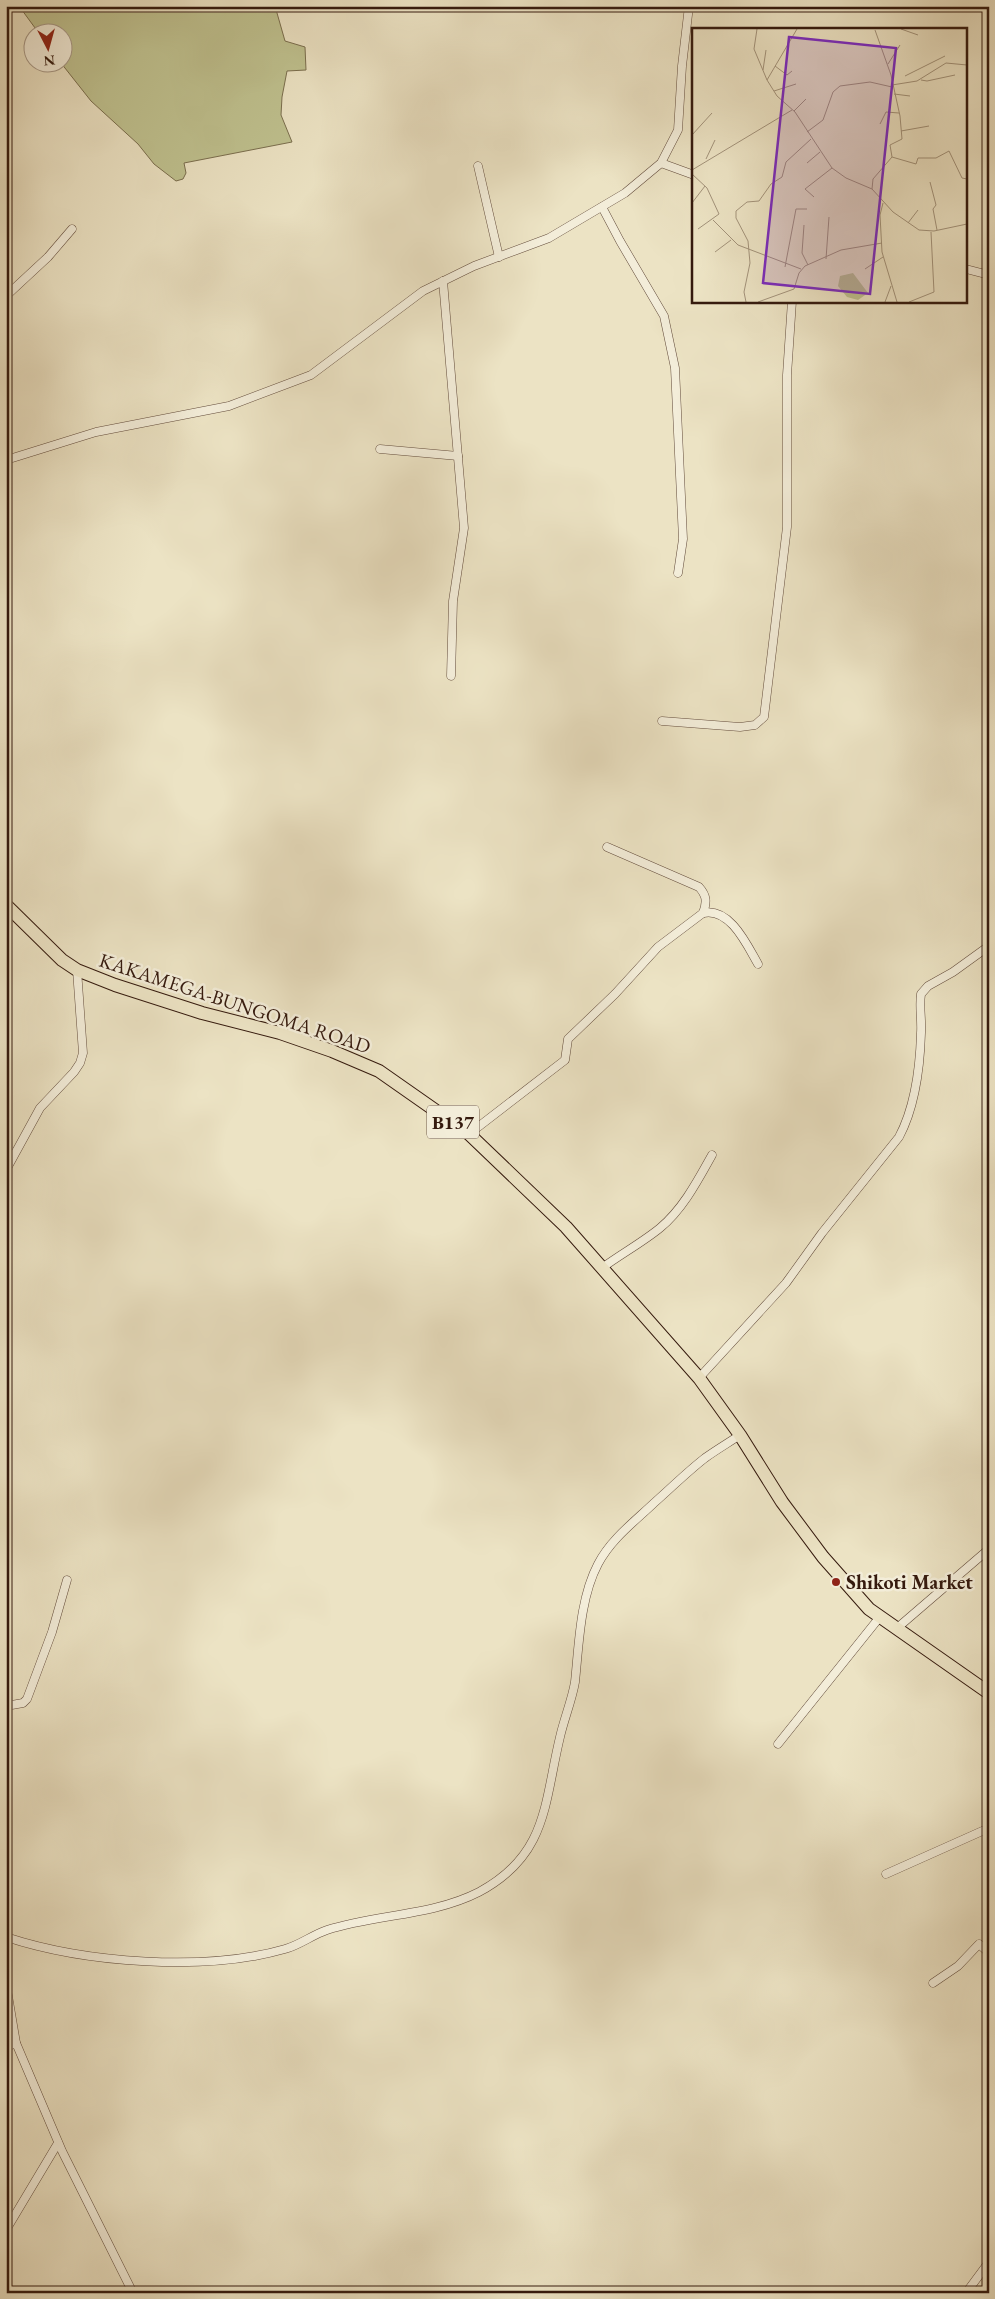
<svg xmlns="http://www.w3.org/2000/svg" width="995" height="2299" font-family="'EB Garamond',serif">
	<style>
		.green { fill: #bfc18f; stroke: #7a6e4e }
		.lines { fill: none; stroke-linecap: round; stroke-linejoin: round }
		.minor-casing { stroke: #634c3c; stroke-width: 9 }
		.primary-casing { stroke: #351a0e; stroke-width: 14 }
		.minor { stroke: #f3edd9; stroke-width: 8 }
		.primary { stroke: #ece3c4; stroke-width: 12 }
		.poi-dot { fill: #8f2418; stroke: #f3edd9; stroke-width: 2 }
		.labels { text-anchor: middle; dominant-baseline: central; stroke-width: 5; stroke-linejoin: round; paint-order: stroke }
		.shield { fill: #f3edd9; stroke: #6e594b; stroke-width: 1 }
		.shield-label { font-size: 19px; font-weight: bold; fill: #351a0e }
		.street-label { font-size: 20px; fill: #351a0e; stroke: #f3edd9 }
		.poi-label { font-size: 20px; font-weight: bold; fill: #351a0e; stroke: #f3edd9; text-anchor: start }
		.inset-road { fill: none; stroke: #a3937b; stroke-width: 1 }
		.view { fill: #7b2cbf; fill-opacity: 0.15; stroke: #7b2cbf; stroke-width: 2.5 }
		.inset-edge { fill: none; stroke: #351a0e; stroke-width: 2.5 }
	</style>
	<rect width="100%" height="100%" fill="#ece3c4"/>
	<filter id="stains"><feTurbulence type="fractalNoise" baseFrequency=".004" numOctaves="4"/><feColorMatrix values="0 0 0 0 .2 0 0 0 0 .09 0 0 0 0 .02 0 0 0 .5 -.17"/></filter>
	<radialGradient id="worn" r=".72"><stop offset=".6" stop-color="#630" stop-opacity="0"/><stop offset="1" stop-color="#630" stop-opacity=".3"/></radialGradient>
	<polygon class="green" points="19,6 275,6 285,41 305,47 306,70 287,71 282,97 281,115 292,142 184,163 186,173 183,179 176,181 154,164 138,144 91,101 61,63 62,62 62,32 38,32"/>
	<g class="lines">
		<defs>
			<g id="minor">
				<polyline points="661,163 694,175"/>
				<polyline points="478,166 499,257"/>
				<polyline points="602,207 620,241 664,316 675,368 683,539 678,573"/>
				<polyline points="966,269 989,275"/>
				<polyline points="443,281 464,528 453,601 451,676"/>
				<polyline points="6,296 48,257 72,229"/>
				<polyline points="380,449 458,456"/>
				<polyline points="6,460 96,432 229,406 311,375 423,291 474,266 549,238 625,193 661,163 678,130 682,66 689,6"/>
				<polyline points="662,721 740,727 755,725 764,717 787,527 787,375 792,301"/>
				<path d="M703,913c27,-6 44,32 55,51"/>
				<path d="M469,1134l96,-74 3,-21 47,-45 43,-47 45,-34c4,-11 4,-17 -4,-26l-92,-40"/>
				<polyline points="6,1170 40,1108 74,1072 80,1063 83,1053 77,970"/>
				<path d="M602,1268c19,-14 41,-26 58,-40 23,-19 38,-48 52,-73"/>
				<path d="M699,1378l87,-95 36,-50 77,-96c16,-30 21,-70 22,-104 1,-13 -2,-26 0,-39l7,-8 25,-14 36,-26"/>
				<polyline points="896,1629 989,1549"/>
				<polyline points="6,1706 23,1703 27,1699 52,1632 67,1580"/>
				<polyline points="778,1744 879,1618"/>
				<polyline points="886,1874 989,1828"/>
				<path d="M6,1937c79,26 199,35 279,12 15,-4 27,-14 42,-19 50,-16 105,-14 152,-38 69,-37 65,-89 81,-155 4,-18 12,-37 15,-55 4,-38 5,-84 23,-118 13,-25 36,-42 56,-61 17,-15 33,-31 51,-45 11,-8 23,-15 35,-23"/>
				<polyline points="933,1983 958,1966 979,1944 989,1953"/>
				<polyline points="6,1984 16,2043 62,2151 133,2293"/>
				<polyline points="6,2047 16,2043"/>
				<polyline points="6,2230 58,2143"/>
				<polyline points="966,2293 989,2262"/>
			</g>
			<polyline id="primary" points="6,905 62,960 77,970 115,985 202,1013 280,1033 332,1051 379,1071 469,1134 566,1227 699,1378 740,1435 782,1502 823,1557 869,1609 989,1693"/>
		</defs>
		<use href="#minor" class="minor-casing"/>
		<use href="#primary" class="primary-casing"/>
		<use href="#minor" class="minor"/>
		<use href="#primary" class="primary"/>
	</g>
	<circle class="poi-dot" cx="836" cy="1582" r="5"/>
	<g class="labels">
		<rect class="shield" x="427" y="1105.5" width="52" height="33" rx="4"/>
		<g class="shield-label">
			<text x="453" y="1122">B137</text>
		</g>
		<g class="street-label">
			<text transform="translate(235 1003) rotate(18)">KAKAMEGA-BUNGOMA ROAD</text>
		</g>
		<g class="poi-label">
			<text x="846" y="1582">Shikoti Market</text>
		</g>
	</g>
	<g transform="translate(692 28)">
		<rect width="275" height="275" fill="#ece3c4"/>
		<path d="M161,245l15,20 -10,7 -11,-3 -9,-11 2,-10z" fill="#bfc18f"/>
		<path class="inset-road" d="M65,1l-3,20 13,31 10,16 18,16 37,56 14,10 26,11 21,23 26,18 15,1 33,-7M209,1l17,6M183,2l16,45 9,41 2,23 -12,6 2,12M196,36l12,-19M83,38l12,9 5,-4M71,42l3,-20M213,48l40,-20M75,52l30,-51M229,52l6,1 28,-6M200,57l25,-4 29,-18 21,2M82,63l22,-7M202,66l16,2M102,83l12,-12M188,96l6,-12 13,1M209,103l28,-5M115,104l16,-12 10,-28 7,-6 30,-4 22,5M0,107l20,-22M200,129l24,7 2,-6h18l13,-7 13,27 5,1M14,131l9,-19M115,135l13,-11M0,142l100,-60M0,146l15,14 12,26 -21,15M238,154l6,23 -3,4 4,21M180,161l1,-10 19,-22M122,169l-9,-8 27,-21M0,175l13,-17M191,175l-3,12 2,37 15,50M21,192l25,25 63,24M216,195l10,-13M112,197l-2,28 6,12M23,224l16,-12M134,231l3,-42M93,239l11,-58h11M173,241l18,-12M54,274l-2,-10 6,-29 -2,-22 -12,-23v-7l11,-9 12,-1 12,-17 11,-7 4,-15 25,-23M66,274l36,-13 5,-16 6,-7 36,-16 41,-7M193,274l6,-16M217,274l25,-10 -3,-60"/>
		<path class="view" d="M97,9l107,11 -26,246 -107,-11z"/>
		<rect width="275" height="275" class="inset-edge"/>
	</g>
	<rect width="995" height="2299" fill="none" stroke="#ece3c4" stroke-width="25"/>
	<rect x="8" y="8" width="980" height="2284" fill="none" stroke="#351a0e" stroke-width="2.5"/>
	<rect x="12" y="12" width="970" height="2274" fill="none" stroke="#351a0e"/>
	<g transform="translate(48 48) rotate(174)"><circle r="24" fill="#f3edd9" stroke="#a79988"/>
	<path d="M0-4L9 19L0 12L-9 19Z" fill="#8f2418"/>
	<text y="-8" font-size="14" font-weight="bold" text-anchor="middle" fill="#351a0e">N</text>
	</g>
	<rect width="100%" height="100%" filter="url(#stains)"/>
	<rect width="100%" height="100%" fill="url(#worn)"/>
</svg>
